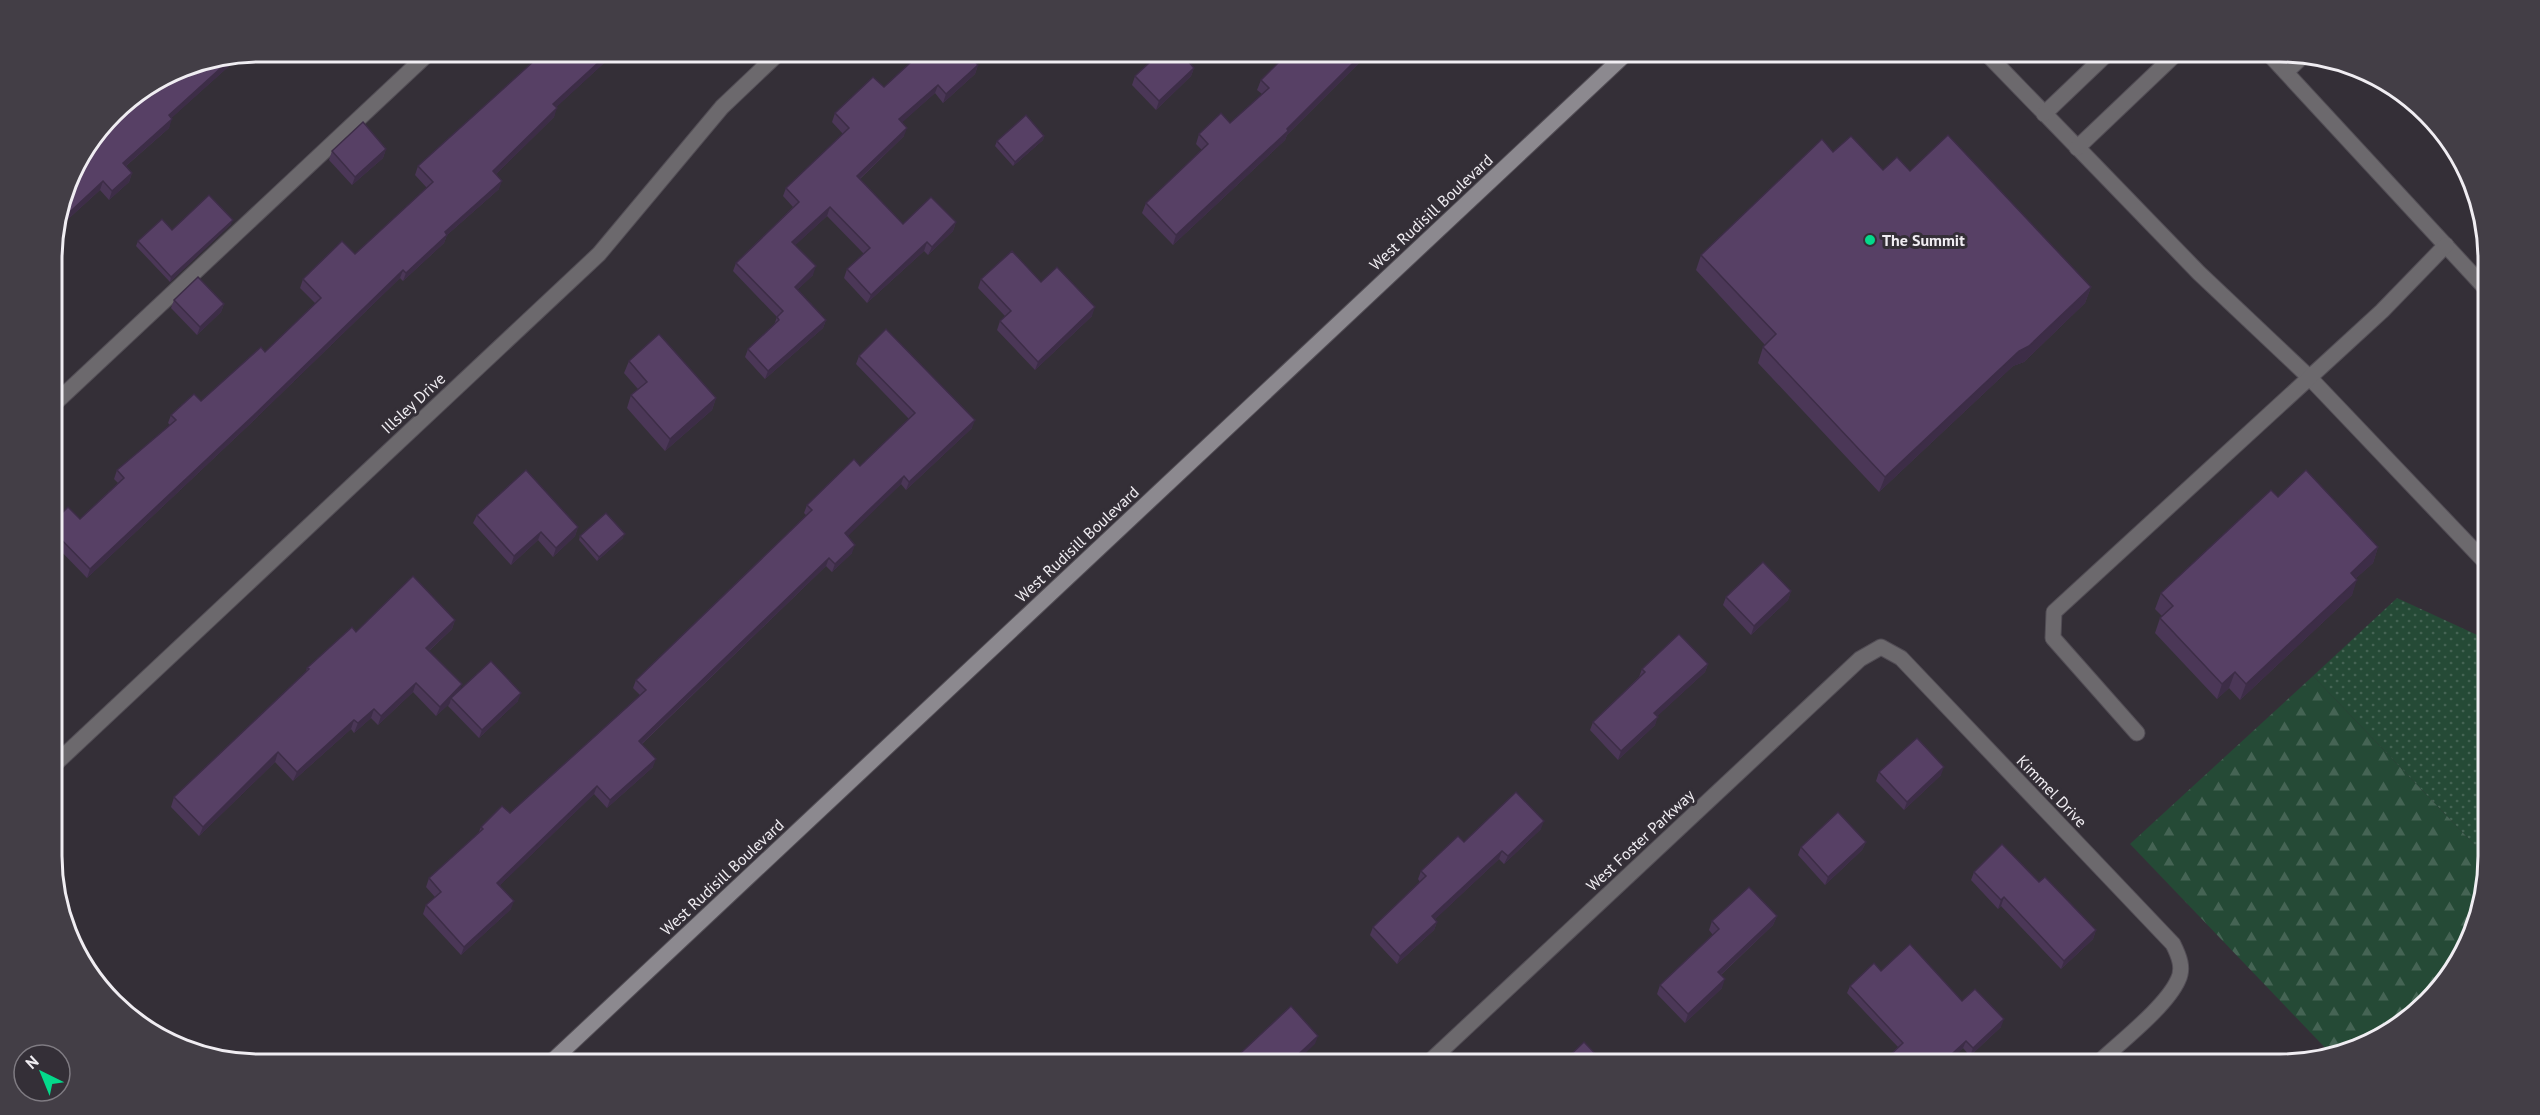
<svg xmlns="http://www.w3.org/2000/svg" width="2540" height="1115" font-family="'PT Sans',sans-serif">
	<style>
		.grass { fill: url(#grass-dots) }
		.forest { fill: url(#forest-firs) }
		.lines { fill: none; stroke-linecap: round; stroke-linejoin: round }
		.lane-casing { stroke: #524d55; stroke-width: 17 }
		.street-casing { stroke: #524d55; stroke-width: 17 }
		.secondary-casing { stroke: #524d55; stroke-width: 17 }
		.lane { stroke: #6c696d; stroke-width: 15 }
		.street { stroke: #6c696d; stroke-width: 15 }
		.secondary { stroke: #8c898f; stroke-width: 15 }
		.wall { fill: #4b3757 }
		.shaded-wall { fill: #3d2d47 }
		.building { fill: #574065; stroke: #3d2d47; stroke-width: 1.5 }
		.poi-dot { fill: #04d98b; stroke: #342f37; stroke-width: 2 }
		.labels { text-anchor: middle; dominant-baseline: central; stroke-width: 6; stroke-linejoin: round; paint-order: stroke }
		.street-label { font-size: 16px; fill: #f0edf2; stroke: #342f37 }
		.poi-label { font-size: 16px; font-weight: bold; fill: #f0edf2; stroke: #342f37; text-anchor: start }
		.rim { fill: none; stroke: #f0edf2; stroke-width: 3 }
	</style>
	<defs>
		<pattern id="grass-dots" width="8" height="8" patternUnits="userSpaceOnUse" patternTransform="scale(1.5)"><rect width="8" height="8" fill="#254a36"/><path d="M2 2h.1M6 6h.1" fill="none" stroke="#456454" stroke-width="1.8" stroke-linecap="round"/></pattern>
		<pattern id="forest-firs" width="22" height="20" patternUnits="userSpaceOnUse" patternTransform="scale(1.5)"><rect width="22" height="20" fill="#254a36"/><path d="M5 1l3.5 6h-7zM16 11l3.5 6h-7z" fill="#456454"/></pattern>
	</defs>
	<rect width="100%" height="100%" fill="#342f37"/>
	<polygon class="grass" points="2397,598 2488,640 2488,859 2313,676"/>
	<polygon class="forest" points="2313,676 2488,859 2473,935 2407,1021 2348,1053 2333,1056 2130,844"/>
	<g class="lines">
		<defs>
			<g id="lane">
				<polyline points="1984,51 2199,273 2309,377 2488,565"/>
				<polyline points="2266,51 2487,290"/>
				<polyline points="2286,72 2303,56"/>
				<polyline points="2044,114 2110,51"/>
				<polyline points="2077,148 2179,51"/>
				<polyline points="52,406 431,51"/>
				<polyline points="2137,733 2053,638 2054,612 2382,311 2446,245"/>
			</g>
			<g id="street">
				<polyline points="53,766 599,254 722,107 781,51"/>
				<path d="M1427,1064l433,-405 21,-12 20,11 272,286c6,12 11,24 5,36 -12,27 -59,63 -81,84"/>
			</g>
			<polyline id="secondary" points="549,1064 1629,51"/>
		</defs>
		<use href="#lane" class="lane-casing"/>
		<use href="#street" class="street-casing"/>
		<use href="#secondary" class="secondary-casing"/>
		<use href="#lane" class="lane"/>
		<use href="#street" class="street"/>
		<use href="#secondary" class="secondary"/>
	</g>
	<g class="wall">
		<polygon points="545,51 617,51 556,107 554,117 496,174 499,189 447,235 444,243 403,281 400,278 250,424 87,578 52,542 52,523 80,519 118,483 114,479 117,470 170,425 168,423 171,415 201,401 265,352 316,304 300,288 303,279 355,254 427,188 415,175 418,166"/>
		<polygon points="1290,51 1371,51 1287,135 1285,140 1173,245 1142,213 1146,203 1202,150 1196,144 1199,134 1230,123 1262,94 1257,90 1261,80"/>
		<polygon points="250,53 241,62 238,58 171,118 169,128 126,166 132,173 129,182 109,200 100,190 56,230 180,67"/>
		<polygon points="978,65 975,74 943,103 935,93 902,122 904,136 860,179 903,224 956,222 953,231 928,255 924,251 867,303 844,278 847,269 864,254 827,216 795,245 813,275 797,290 826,320 823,328 765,379 745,357 748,349 774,325 777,317 733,271 736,263 793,207 783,196 786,188 843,134 832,122 835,113"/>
		<polygon points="1194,68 1191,76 1156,110 1132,85 1135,76"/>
		<polygon points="1044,136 1043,140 1013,166 995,146 997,141"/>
		<polygon points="386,149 383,158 352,185 329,160 332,151"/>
		<polygon points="1833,152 1883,170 1910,171 2091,287 2085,303 2024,362 2013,366 1879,492 1758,363 1763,347 1765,345 1696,270 1701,255"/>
		<polygon points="231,224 170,282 136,246 138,241 172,230"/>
		<polygon points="981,279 1041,282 1092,316 1035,370 997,330 1000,321 1005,316 978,288"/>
		<polygon points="174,300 224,304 221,312 197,335 171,308"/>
		<polygon points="859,356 972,428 906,490 901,484 847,536 852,553 832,572 826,566 642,744 653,767 607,808 594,794 500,885 511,909 461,955 423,914 426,905 435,897 426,887 429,878 478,834 481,827 510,813 640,695 633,688 636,680 807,516 804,513 807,505 860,466 909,419 856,364"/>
		<polygon points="629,361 716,398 712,410 665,451 627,408 631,395 638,389 624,373"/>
		<polygon points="2278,497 2378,547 2373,563 2356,578 2352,595 2240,700 2229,688 2217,699 2155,633 2160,618 2162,616 2155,609 2161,593"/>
		<polygon points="477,515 578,527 575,536 553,557 538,540 511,565 473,523"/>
		<polygon points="580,536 623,538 597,561 579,540"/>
		<polygon points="1791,591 1788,600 1751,635 1723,605 1726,597"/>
		<polygon points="455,620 452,629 429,651 460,690 518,701 479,738 448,706 450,703 436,716 413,692 378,725 371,718 354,733 351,729 293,781 275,762 199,836 171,807 174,797 306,672 307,668 356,632"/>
		<polygon points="1708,664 1705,672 1657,716 1655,725 1618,760 1590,730 1593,722 1639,677 1642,669"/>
		<polygon points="1879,772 1941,775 1904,810 1876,781"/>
		<polygon points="1541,829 1504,864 1499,859 1435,919 1437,922 1434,930 1397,964 1370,935 1373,927 1420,882 1418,879 1421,871 1464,842"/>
		<polygon points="1866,842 1862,850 1825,885 1798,855 1801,847"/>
		<polygon points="1974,872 2039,882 2096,930 2093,939 2061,969 2001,906 1998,909 1971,880"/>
		<polygon points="1777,916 1773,925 1721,975 1722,988 1685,1023 1657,994 1660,985 1713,935 1709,930 1712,921"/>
		<polygon points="1881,971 1962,1001 2001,1027 1970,1056 1963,1048 1946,1064 1884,1064 1886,1059 1898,1047 1847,993 1850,986"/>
	</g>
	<g class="shaded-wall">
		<polygon points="611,51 617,51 550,113 553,104"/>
		<polygon points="1365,51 1371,51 1287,135 1285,140 1173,245 1176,235"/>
		<polygon points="250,53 241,62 244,54"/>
		<polygon points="239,55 238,58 166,123 169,115 234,56"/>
		<polygon points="978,65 975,74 943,103 946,94"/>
		<polygon points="1194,68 1191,76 1156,110 1159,101"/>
		<polygon points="938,85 935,93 896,128 899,119"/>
		<polygon points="557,108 554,117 490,180 493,171"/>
		<polygon points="172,119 169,128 120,171 123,163"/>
		<polygon points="907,128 904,136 854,184 857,176"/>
		<polygon points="1044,136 1043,140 1013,166 1015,162"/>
		<polygon points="386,149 383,158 352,185 355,177"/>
		<polygon points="132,173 129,182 109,200 112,191"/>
		<polygon points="103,181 100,190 56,230 58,223"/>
		<polygon points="502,181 499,189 447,235 444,243 403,281 406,273 445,232"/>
		<polygon points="830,207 827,216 789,251 792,242"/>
		<polygon points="233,220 231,224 170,282 171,277"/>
		<polygon points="956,222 953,231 928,255 932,247"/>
		<polygon points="927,242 924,251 867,303 871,295"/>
		<polygon points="816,266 813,275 792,295 795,287"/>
		<polygon points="403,270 400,278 250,424 87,578 90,569"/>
		<polygon points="2091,287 2085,303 2024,362 2013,366 1879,492 1885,477 2019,351"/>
		<polygon points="224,304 221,312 197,335 200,327"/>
		<polygon points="1095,307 1092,316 1035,370 1038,362"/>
		<polygon points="826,320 823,328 765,379 768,371"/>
		<polygon points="716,398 712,410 665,451 670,439"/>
		<polygon points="975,420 972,428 906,490 909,482"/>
		<polygon points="904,476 901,484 842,542 845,533"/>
		<polygon points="578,527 575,536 553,557 556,548"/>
		<polygon points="541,532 538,540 511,565 514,556"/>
		<polygon points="625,534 623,538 597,561 599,557"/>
		<polygon points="855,545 852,553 832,572 835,564"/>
		<polygon points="2378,547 2373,563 2345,588 2351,573"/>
		<polygon points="829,558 826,566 636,749 639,741"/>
		<polygon points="2357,580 2352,595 2240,700 2246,684"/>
		<polygon points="1791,591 1788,600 1751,635 1754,626"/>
		<polygon points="455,620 452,629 422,657 426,648"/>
		<polygon points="1708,664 1705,672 1651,722 1654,713"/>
		<polygon points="2235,672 2229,688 2217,699 2222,684"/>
		<polygon points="416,683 413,692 378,725 381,716"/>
		<polygon points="462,684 459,694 451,698 450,703 436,716 440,707"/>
		<polygon points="521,693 518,701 479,738 482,730"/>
		<polygon points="374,709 371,718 354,733 358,723"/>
		<polygon points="1658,717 1655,725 1618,760 1621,751"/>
		<polygon points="354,720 351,729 293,781 297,772"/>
		<polygon points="278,752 275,762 199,836 203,827"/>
		<polygon points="656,759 653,767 607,808 610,800"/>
		<polygon points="1944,767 1941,775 1904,810 1907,802"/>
		<polygon points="597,786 594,794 494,891 497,883"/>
		<polygon points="1544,821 1541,829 1504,864 1508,856"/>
		<polygon points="1866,842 1862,850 1825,885 1828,877"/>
		<polygon points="1502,851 1499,859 1429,925 1432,916"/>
		<polygon points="2004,897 2001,906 1998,909 2001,900"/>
		<polygon points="514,901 511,909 461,955 464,947"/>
		<polygon points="1777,916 1773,925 1715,980 1718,972"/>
		<polygon points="1437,922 1434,930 1397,964 1400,956"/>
		<polygon points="2096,930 2093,939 2061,969 2064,961"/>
		<polygon points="1725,979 1722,988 1685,1023 1688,1014"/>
		<polygon points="2004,1019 2001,1027 1970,1056 1973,1048"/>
		<polygon points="1318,1036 1315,1044 1294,1064 1288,1064"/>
		<polygon points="1966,1041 1963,1048 1946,1064 1941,1064"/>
	</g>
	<g class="building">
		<polygon points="545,51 611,51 553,104 557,108 493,171 502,181 445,232 447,235 406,273 403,270 254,415 90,569 52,530 52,523 68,507 80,519 124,478 117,470 176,420 171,415 194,394 201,401 261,347 265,352 321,298 303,279 342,241 355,254 433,182 418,166"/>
		<polygon points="923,51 966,51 978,65 946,94 938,85 899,119 907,128 857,176 903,224 931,197 956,222 932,247 927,242 871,295 847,269 870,248 830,207 792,242 816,266 795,287 826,320 768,371 748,349 779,320 777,317 783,311 736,263 799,202 786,188 849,128 835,113 873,77 884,87"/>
		<polygon points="1162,51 1179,51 1194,68 1159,101 1135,76"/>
		<polygon points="1290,51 1365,51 1287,129 1288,131 1176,235 1146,203 1208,144 1199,134 1221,113 1230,123 1269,88 1261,80"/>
		<polygon points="234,56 169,115 172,119 123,163 132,173 112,191 103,181 58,223 73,167 122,103 180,67"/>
		<polygon points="1026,115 1044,136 1015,162 997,141"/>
		<polygon points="363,122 386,149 355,177 332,151"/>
		<polygon points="1948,135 2091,287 2029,346 2019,351 1885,477 1763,347 1776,334 1701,255 1822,139 1833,152 1851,136 1883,170 1897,157 1910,171"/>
		<polygon points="209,195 233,220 171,277 138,241 162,219 172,230"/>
		<polygon points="1012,251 1041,282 1057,267 1095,307 1038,362 1000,321 1011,311 981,279"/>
		<polygon points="198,277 224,304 200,327 174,300"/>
		<polygon points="886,329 975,420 909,482 904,476 845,533 855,545 835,564 829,558 639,741 656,759 610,800 597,786 497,883 514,901 464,947 426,905 441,892 429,878 483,829 481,827 502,806 510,813 646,690 636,680 812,510 807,505 854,459 860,466 915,413 859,356"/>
		<polygon points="659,334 716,398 670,439 631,395 647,382 629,361"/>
		<polygon points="52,351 57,356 52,361"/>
		<polygon points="526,470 578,527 556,548 541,532 514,556 477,515"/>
		<polygon points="2306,470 2378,547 2351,573 2357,580 2246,684 2235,672 2222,684 2160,618 2173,606 2161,593 2271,490 2278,497"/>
		<polygon points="606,513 625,534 599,557 580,536"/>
		<polygon points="1763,562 1791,591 1754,626 1726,597"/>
		<polygon points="413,576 455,620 426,648 462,684 440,707 416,683 381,716 374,709 358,723 354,720 297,772 278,752 203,827 174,797 309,669 307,668 352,627 356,632"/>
		<polygon points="1679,634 1708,664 1654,713 1658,717 1621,751 1593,722 1645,672 1642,669"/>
		<polygon points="491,661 521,693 482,730 451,698"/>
		<polygon points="1917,738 1944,767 1907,802 1879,772"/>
		<polygon points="1516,792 1544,821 1508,856 1502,851 1432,916 1437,922 1400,956 1373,927 1426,876 1421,871 1458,836 1464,842"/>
		<polygon points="1838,812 1866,842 1828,877 1801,847"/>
		<polygon points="2002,844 2039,882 2045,877 2096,930 2064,961 2004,897 2001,900 1974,872"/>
		<polygon points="1749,887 1777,916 1718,972 1725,979 1688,1014 1660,985 1719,929 1712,921"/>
		<polygon points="1910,944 1962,1001 1975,989 2004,1019 1973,1048 1966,1041 1941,1064 1888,1064 1889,1063 1886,1059 1903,1043 1850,986 1874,963 1881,971"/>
		<polygon points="1291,1006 1318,1036 1288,1064 1229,1064"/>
		<polygon points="1584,1042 1605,1064 1561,1064"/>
		<polygon points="1782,1056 1789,1064 1774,1064"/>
	</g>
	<circle class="poi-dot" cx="1870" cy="240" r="6"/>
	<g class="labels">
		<g class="street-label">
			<text transform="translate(1431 212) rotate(-43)">West Rudisill Boulevard</text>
			<text transform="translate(413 403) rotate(-43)">Illsley Drive</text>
			<text transform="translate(1077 544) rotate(-43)">West Rudisill Boulevard</text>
			<text transform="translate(2052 791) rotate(46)">Kimmel Drive</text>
			<text transform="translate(1640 840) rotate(-43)">West Foster Parkway</text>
			<text transform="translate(722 877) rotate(-43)">West Rudisill Boulevard</text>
		</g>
		<g class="poi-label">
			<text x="1882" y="240">The Summit</text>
		</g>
	</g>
	<path d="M0 0H2540V1115H0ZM260 62H2280A198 198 0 0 1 2478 260V856A198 198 0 0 1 2280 1054H260A198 198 0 0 1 62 856V260A198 198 0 0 1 260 62Z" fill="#433e46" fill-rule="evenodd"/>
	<path class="rim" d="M260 62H2280A198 198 0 0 1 2478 260V856A198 198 0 0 1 2280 1054H260A198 198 0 0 1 62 856V260A198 198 0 0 1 260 62Z"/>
	<g transform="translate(42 1073) rotate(317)"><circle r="28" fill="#342f37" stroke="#7f7b82" stroke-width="1.5"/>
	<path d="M0-4.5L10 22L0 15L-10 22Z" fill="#04d98b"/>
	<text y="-9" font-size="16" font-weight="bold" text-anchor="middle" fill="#f0edf2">N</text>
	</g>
</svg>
